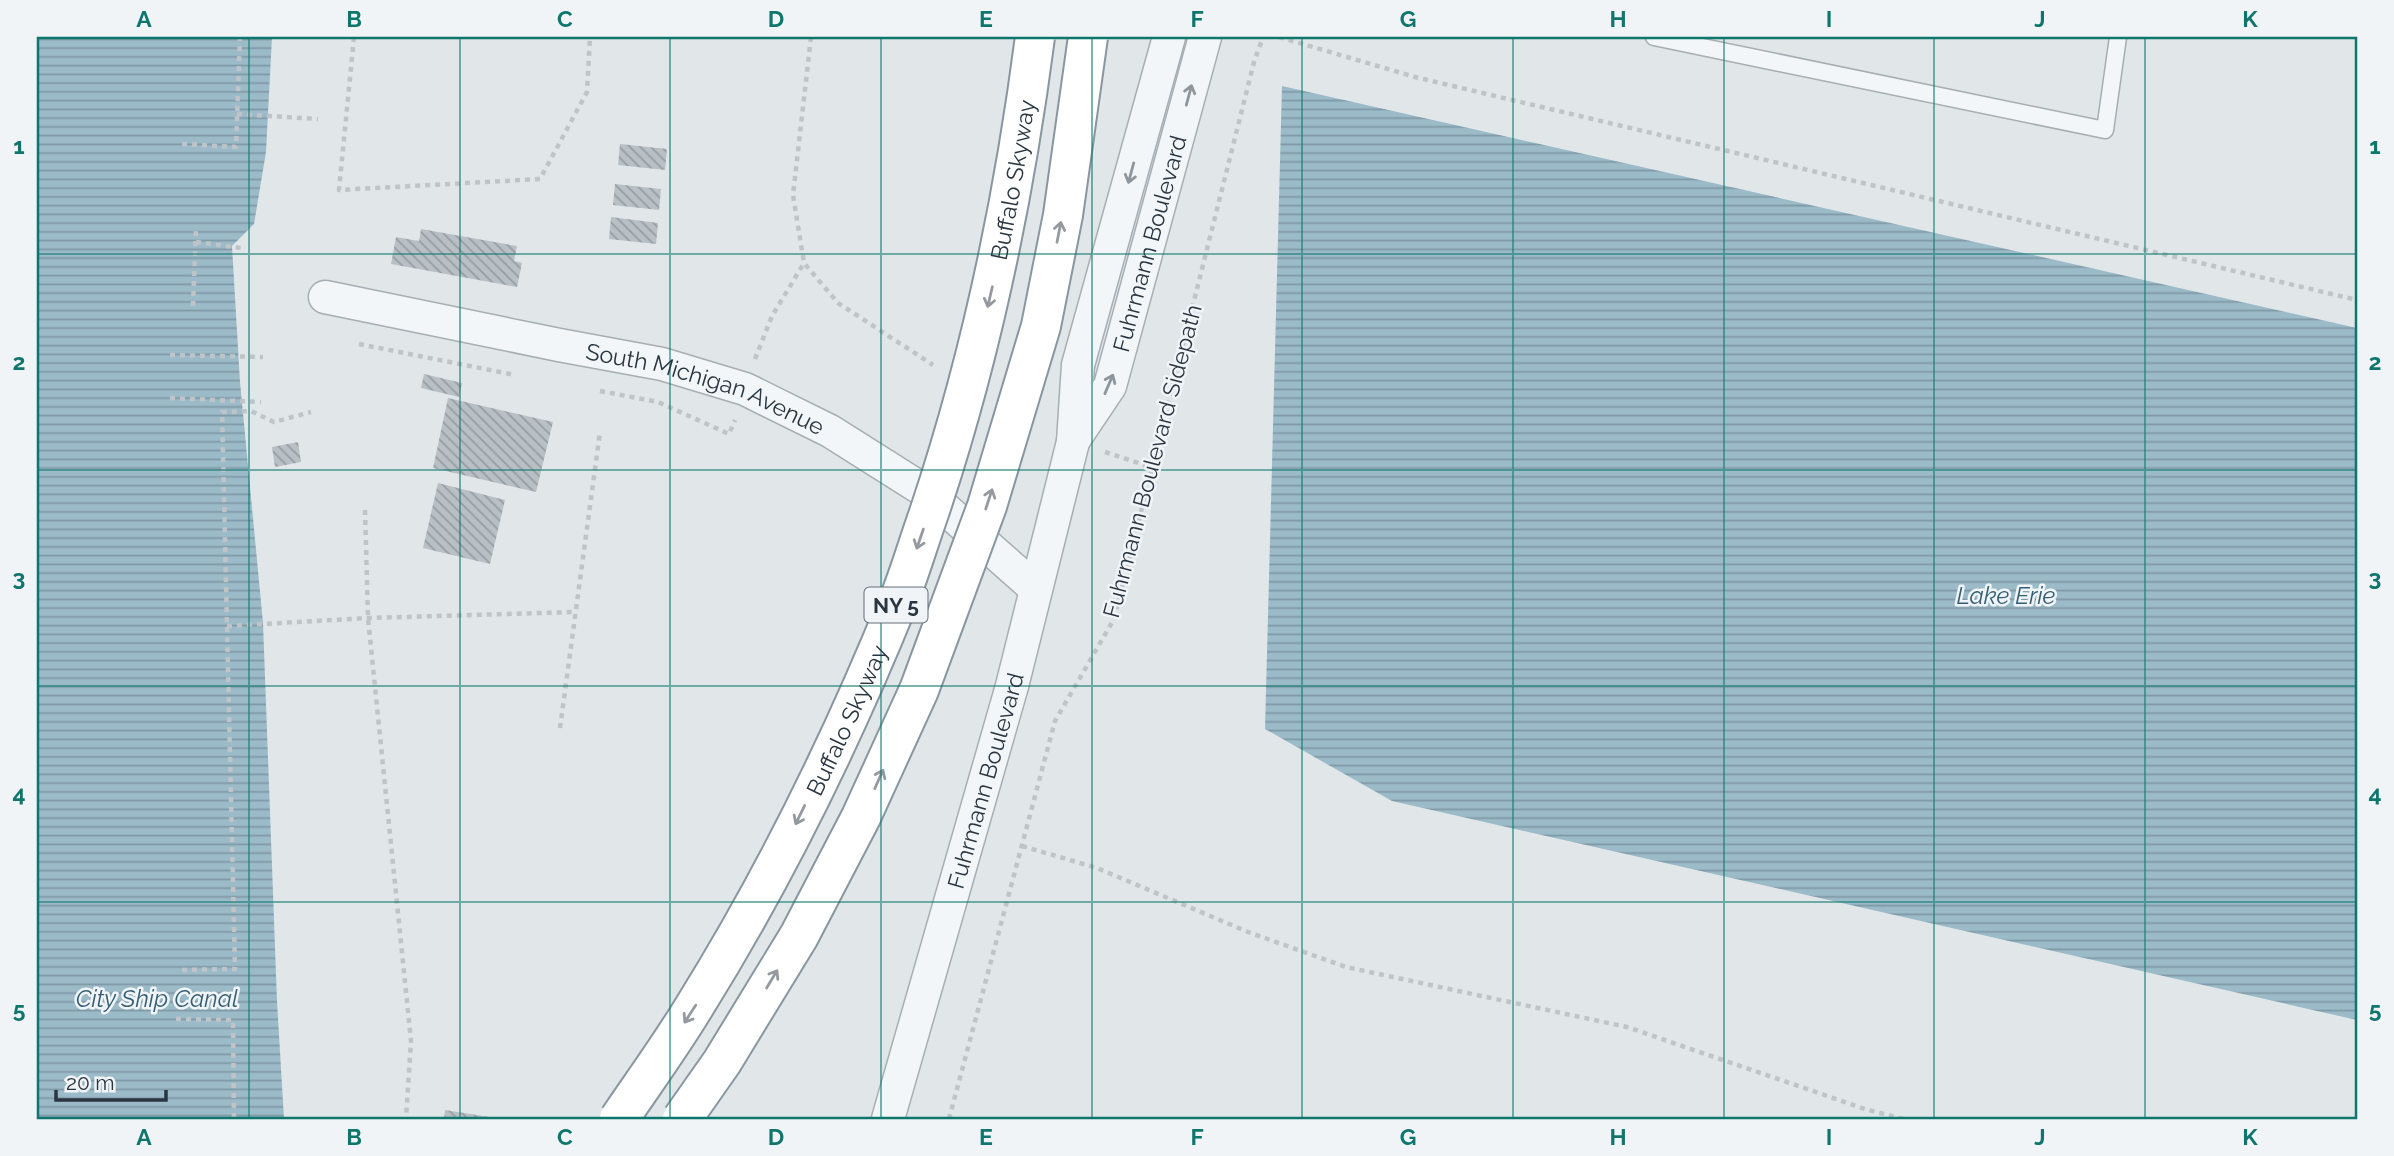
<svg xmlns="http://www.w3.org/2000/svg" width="2394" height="1156" font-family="Raleway,sans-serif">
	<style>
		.water { fill: url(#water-rules) }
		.building { fill: url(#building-back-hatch) }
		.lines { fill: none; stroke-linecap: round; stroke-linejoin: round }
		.service-casing { stroke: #a6aeb3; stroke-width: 19 }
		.minor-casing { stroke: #a6aeb3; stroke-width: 35 }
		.path { stroke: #bec4c8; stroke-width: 4.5; stroke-dasharray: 5 5; stroke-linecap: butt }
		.service { stroke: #f3f6f8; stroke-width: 16 }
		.minor { stroke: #f3f6f8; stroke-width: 32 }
		.motorway-bridge-casing { stroke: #8896a0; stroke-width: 42; stroke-linecap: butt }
		.motorway-bridge { stroke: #fff; stroke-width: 38 }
		.oneway { stroke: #8e969c }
		.oneway2 { stroke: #949aa0 }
		.grid { fill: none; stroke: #0f766e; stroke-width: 2; stroke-opacity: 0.55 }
		.labels { text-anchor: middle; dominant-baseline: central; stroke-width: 5; stroke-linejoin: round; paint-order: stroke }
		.shield { fill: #f0f4f7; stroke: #656f78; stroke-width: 2 }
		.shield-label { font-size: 21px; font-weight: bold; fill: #293641 }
		.street-label { font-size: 23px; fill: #293641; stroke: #f0f4f7 }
		.water-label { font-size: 24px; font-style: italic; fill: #335e75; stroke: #f0f4f7 }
		.neatline { fill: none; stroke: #0f766e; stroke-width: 2.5 }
		.grid-label { font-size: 23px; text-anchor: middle; font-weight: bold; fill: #0f766e }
	</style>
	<defs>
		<pattern id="water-rules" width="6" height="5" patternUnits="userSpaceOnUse" patternTransform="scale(1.75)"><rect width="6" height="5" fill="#9cbbc9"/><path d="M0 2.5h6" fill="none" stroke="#7f99a5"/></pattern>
		<pattern id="building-back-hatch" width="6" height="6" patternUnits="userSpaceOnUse" patternTransform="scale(1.75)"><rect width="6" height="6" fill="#b8c0c6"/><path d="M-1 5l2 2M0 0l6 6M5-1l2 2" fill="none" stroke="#969da2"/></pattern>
	</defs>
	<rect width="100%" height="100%" fill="#e1e6e9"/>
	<g class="water">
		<polygon points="37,37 272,37 266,152 254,224 232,246 240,382 263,623 277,1001 284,1119 37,1119"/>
		<polygon points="1282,86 2357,328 2357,1020 1392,801 1265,729"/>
	</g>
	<g class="building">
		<polygon points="620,144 667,149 665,170 618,165"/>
		<polygon points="615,184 661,189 659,210 613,205"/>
		<polygon points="611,217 658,223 656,244 609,239"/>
		<polygon points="421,229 517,246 514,261 522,263 517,287 391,264 396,237 419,241"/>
		<polygon points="424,374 462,383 459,397 421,388"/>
		<polygon points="448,398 553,422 536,492 433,468"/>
		<polygon points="298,442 301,462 275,467 272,447"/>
		<polygon points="438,483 505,500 490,564 423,548"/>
		<polygon points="445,1110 496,1118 496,1119 444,1119"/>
	</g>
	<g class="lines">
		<defs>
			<polyline id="service" points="1654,37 2105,130 2118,37"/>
			<g id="minor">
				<path id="s1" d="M325,297l234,48 103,19 83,25 85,42 95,60 111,98"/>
				<path id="s2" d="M1073,441l37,-55 95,-349"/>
				<path id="s3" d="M888,1119l124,-433 61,-244 5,-77 91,-328"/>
			</g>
		</defs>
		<use href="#service" class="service-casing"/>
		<use href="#minor" class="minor-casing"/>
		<g class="path">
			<polyline points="354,37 339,190 540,179 587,92 590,37"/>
			<polyline points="811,37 793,195 804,263 838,303 933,365"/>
			<polyline points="1279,37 1415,77 2357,300"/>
			<polyline points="237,114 318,119"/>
			<polyline points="182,144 236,147 240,37"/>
			<polyline points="196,242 241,248"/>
			<polyline points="193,306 196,228"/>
			<polyline points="359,344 515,375"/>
			<polyline points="170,355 263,357"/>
			<polyline points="755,359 772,316 804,263"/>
			<polyline points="600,391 658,402 729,434 735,420"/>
			<polyline points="170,398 261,402"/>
			<polyline points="1105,452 1151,467"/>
			<polyline points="365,510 368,618 411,1041 406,1119"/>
			<polyline points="227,626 368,618 575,612"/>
			<polyline points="560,728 600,432"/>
			<polyline points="1022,846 1097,868 1248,932 1346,967 1627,1027 1865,1109 1903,1119"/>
			<polyline points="182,970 235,969 222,412 251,411 274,422 311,412"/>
			<polyline points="176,1019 233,1020 234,1119"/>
			<polyline points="949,1119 1055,721 1114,619 1254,62 1263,37"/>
		</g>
		<use href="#service" class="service"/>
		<use href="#minor" class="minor"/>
		<defs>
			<g id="motorway-bridge">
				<path id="s4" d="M619,1119c25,-37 52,-74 75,-112 81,-130 149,-269 206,-410 11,-28 19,-56 29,-84 52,-155 85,-314 106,-476"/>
				<polyline points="682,1119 722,1062 799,936 861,817 919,690 987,506 1041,326 1063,215 1088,37"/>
			</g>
		</defs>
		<use href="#motorway-bridge" class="motorway-bridge-casing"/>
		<use href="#motorway-bridge" class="motorway-bridge"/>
	</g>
	<defs><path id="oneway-shaft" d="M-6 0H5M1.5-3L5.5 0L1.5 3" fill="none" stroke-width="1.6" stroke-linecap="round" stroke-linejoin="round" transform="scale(1.75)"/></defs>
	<g class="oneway">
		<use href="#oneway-shaft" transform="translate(1189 95) rotate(-75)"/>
		<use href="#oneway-shaft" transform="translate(1131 173) rotate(105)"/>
		<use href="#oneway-shaft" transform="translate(1109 384) rotate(-67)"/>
	</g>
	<g class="oneway2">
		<use href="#oneway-shaft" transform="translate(1059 232) rotate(-79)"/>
		<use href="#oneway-shaft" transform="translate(990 297) rotate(103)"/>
		<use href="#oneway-shaft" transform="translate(989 499) rotate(-72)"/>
		<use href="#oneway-shaft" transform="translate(920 539) rotate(109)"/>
		<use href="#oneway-shaft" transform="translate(879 779) rotate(-66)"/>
		<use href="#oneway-shaft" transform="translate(800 815) rotate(116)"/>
		<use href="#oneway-shaft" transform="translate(772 979) rotate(-59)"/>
		<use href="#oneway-shaft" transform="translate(690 1014) rotate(123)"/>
	</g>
	<path class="grid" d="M249,37v1082M460,37v1082M670,37v1082M881,37v1082M1092,37v1082M1302,37v1082M1513,37v1082M1724,37v1082M1934,37v1082M2145,37v1082M37,254h2320M37,470h2320M37,686h2320M37,902h2320"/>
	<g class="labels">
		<rect class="shield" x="864.5" y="587.5" width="63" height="35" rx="5"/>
		<g class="shield-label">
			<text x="896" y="605">NY 5</text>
		</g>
		<g class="street-label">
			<text stroke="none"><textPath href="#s4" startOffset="1027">Buffalo Skyway</textPath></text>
			<text stroke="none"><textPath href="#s2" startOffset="214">Fuhrmann Boulevard</textPath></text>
			<text stroke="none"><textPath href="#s1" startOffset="392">South Michigan Avenue</textPath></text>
			<text transform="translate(1152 461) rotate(-75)">Fuhrmann Boulevard Sidepath</text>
			<text stroke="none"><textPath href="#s4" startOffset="460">Buffalo Skyway</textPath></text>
			<text stroke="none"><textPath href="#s3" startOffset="352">Fuhrmann Boulevard</textPath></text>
		</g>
		<g class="water-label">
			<text x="2006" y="595">Lake Erie</text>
			<text x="157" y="998">City Ship Canal</text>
		</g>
	</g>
	<rect width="2394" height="1156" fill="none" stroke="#f0f4f7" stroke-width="77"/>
	<path d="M56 1090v10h110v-10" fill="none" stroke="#293641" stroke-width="3.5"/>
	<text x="66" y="1090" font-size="21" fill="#293641" stroke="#f0f4f7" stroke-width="5" paint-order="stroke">20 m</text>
	<rect x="38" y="38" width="2318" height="1080" class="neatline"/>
	<g class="grid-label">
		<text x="144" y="27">A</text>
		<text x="354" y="27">B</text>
		<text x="565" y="27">C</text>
		<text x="776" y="27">D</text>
		<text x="986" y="27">E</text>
		<text x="1197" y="27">F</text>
		<text x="1408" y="27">G</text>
		<text x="1618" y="27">H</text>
		<text x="1829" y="27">I</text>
		<text x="2040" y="27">J</text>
		<text x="2250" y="27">K</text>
		<text x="19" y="154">1</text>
		<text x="2375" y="154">1</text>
		<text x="19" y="370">2</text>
		<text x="2375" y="370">2</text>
		<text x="19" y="586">3</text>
		<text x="2375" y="586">3</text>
		<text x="19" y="802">4</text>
		<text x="2375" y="802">4</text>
		<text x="19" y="1018">5</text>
		<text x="2375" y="1018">5</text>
		<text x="144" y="1145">A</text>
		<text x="354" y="1145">B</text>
		<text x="565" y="1145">C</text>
		<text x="776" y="1145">D</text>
		<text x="986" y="1145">E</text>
		<text x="1197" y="1145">F</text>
		<text x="1408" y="1145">G</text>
		<text x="1618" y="1145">H</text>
		<text x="1829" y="1145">I</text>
		<text x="2040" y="1145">J</text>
		<text x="2250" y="1145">K</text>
	</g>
</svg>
